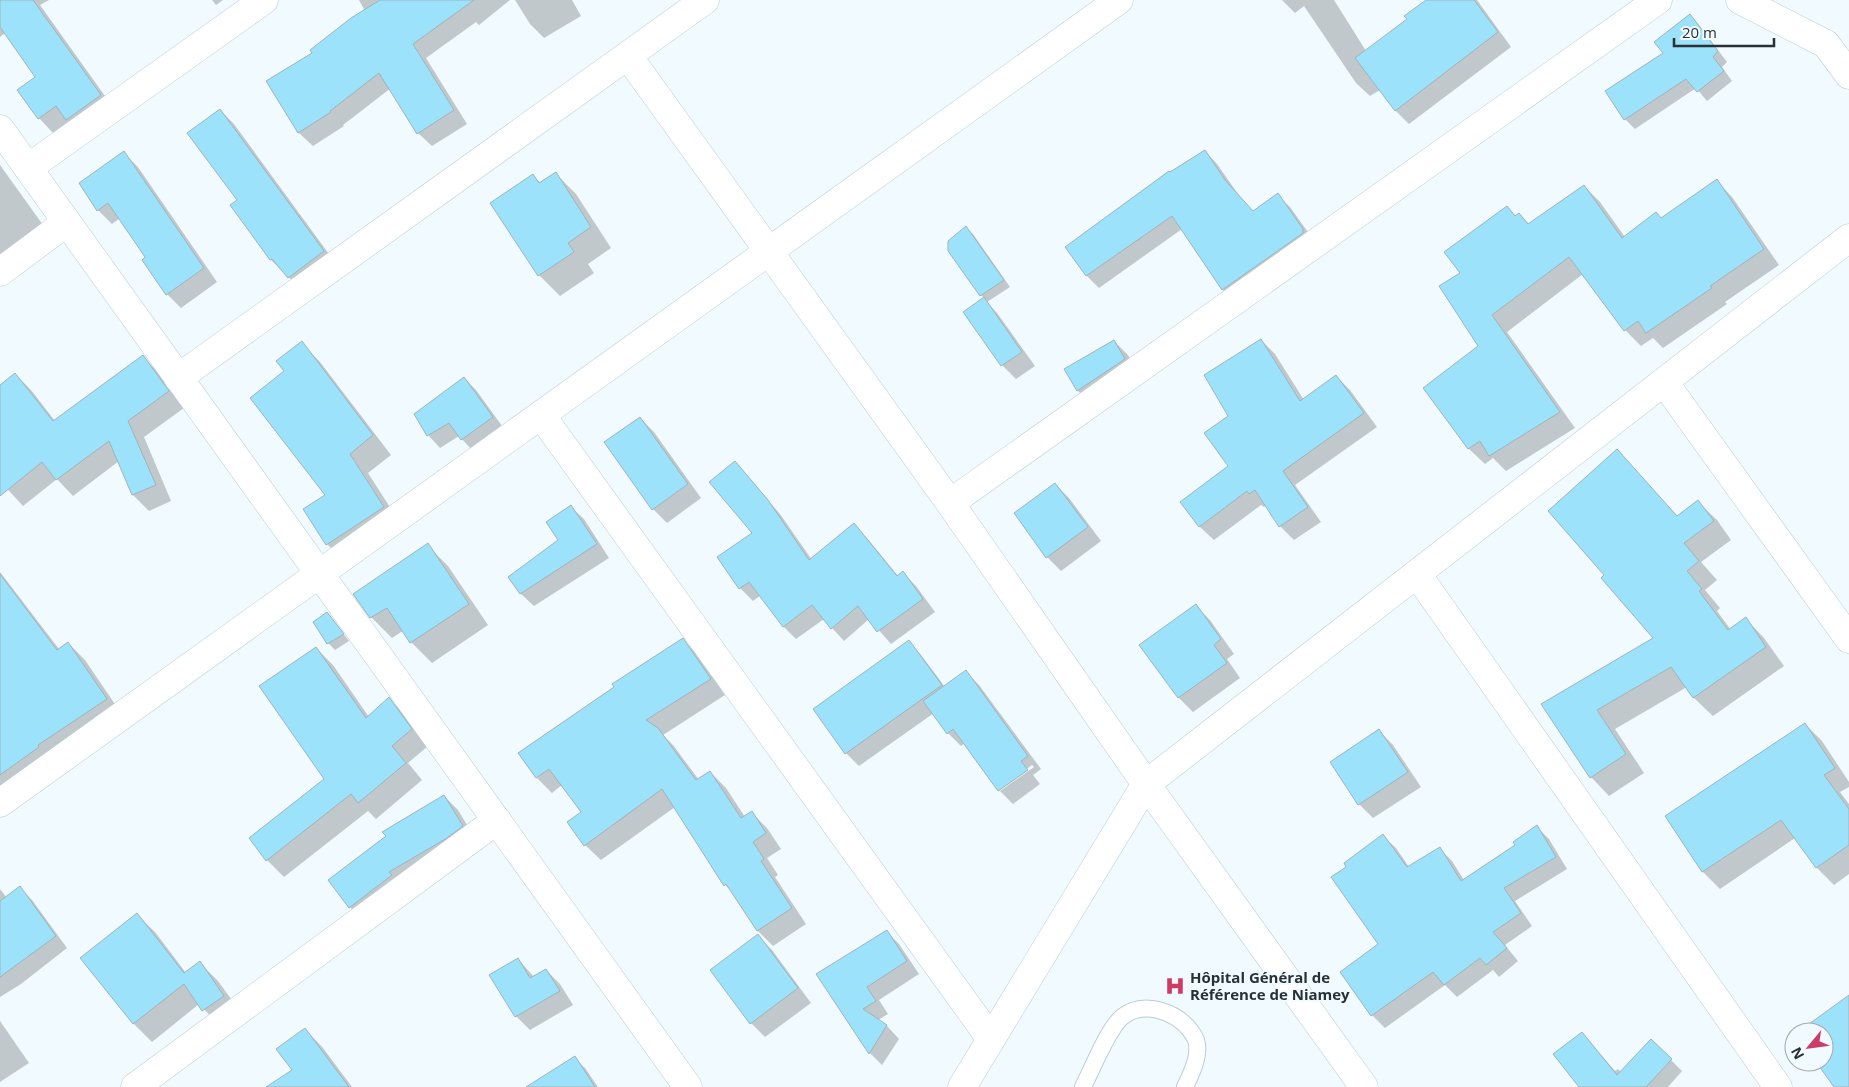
<svg xmlns="http://www.w3.org/2000/svg" width="1849" height="1087" font-family="'Open Sans',sans-serif">
	<style>
		.shadow { fill: #0003 }
		.building { fill: #9de2fb; stroke: #9eb4bc }
		.lines { fill: none; stroke-linecap: round; stroke-linejoin: round }
		.lane-casing { stroke: #b8ced7; stroke-width: 18 }
		.street-casing { stroke: #b8ced7; stroke-width: 29 }
		.lane { stroke: #fff; stroke-width: 16 }
		.street { stroke: #fff; stroke-width: 28 }
		.labels { text-anchor: middle; dominant-baseline: central; stroke-width: 4; stroke-linejoin: round; paint-order: stroke }
		.poi-label { font-size: 15px; font-weight: bold; fill: #293135; stroke: #f1fafe; text-anchor: start }
	</style>
	<rect width="100%" height="100%" fill="#f1fafe"/>
	<g class="shadow">
		<polygon points="0,0 49,0 40,5 115,110 81,134 69,121 53,133 39,118 37,77 5,33 0,37"/>
		<polygon points="212,0 223,0 216,5"/>
		<polygon points="359,0 510,0 479,25 476,22 426,58 467,124 432,146 418,133 391,88 343,125 344,126 313,146 299,133 268,81 314,53 365,11"/>
		<polygon points="515,0 572,0 581,16 544,38 530,24"/>
		<polygon points="1282,0 1334,0 1366,51 1408,20 1428,0 1477,0 1511,47 1409,124 1395,110 1380,90 1370,96 1356,83 1304,6 1295,13"/>
		<polygon points="1690,15 1699,25 1727,62 1722,67 1732,81 1707,101 1696,88 1635,129 1625,119"/>
		<polygon points="220,110 234,124 337,265 303,291 271,260 232,205 238,201"/>
		<polygon points="1205,151 1217,164 1238,194 1253,212 1277,195 1290,207 1315,242 1235,302 1223,290 1182,229 1099,288 1086,275 1170,174"/>
		<polygon points="124,153 138,167 217,282 181,308 167,294 147,257 120,218 112,224 98,210"/>
		<polygon points="0,165 43,225 0,254"/>
		<polygon points="555,173 576,194 611,248 588,264 594,273 560,296 539,275 533,176 541,183"/>
		<polygon points="1717,181 1732,197 1779,265 1725,302 1727,304 1663,348 1653,338 1641,346 1625,330 1583,274 1507,332 1575,428 1506,471 1493,458 1485,464 1469,449 1425,388 1480,346 1462,273 1507,207 1516,217 1519,214 1529,224 1584,186 1600,202 1625,237 1662,219"/>
		<polygon points="966,228 973,234 1010,287 987,302 997,313 1035,366 1016,379 1002,365 965,313 984,298 981,295"/>
		<polygon points="1261,340 1275,354 1304,400 1336,376 1350,390 1377,427 1295,485 1321,522 1294,540 1280,526 1266,505 1264,507 1261,505 1214,540 1200,527 1181,502 1230,466 1230,416"/>
		<polygon points="1114,341 1128,355 1138,374 1092,404 1078,391 1066,370"/>
		<polygon points="301,343 320,362 391,455 368,473 402,526 346,563 327,544 326,496 286,372"/>
		<polygon points="143,357 159,373 184,408 144,437 171,501 149,511 133,495 119,461 73,496 57,479 23,506 0,481 0,386 15,374 31,390 55,421"/>
		<polygon points="464,378 476,390 505,430 474,452 459,436 440,448 428,435"/>
		<polygon points="640,418 654,432 701,498 667,523 653,509 606,442"/>
		<polygon points="1617,451 1678,517 1698,502 1717,520 1731,540 1701,562 1717,580 1705,590 1720,608 1717,611 1731,630 1746,619 1764,638 1784,666 1713,716 1694,698 1687,687 1615,729 1644,773 1609,796 1591,777 1542,704 1654,638 1606,575"/>
		<polygon points="735,462 780,514 812,560 854,525 867,538 898,576 903,573 916,586 935,612 891,644 869,619 844,641 824,619 796,639 783,626 761,595 753,601 740,588 754,533"/>
		<polygon points="1055,484 1069,498 1101,541 1061,571 1047,557 1016,514"/>
		<polygon points="571,507 584,519 609,558 534,606 521,594 510,577 559,540"/>
		<polygon points="427,545 448,566 488,625 432,663 411,642 404,630 392,638 371,617"/>
		<polygon points="0,572 59,649 68,643 85,660 123,716 0,795"/>
		<polygon points="1196,606 1210,620 1234,654 1227,659 1240,678 1193,712 1179,698 1141,645"/>
		<polygon points="327,613 349,641 335,650 328,643 315,622"/>
		<polygon points="683,640 698,655 725,695 663,735 673,745 699,780 710,772 726,788 745,817 751,812 767,828 781,849 767,858 778,875 775,877 806,924 773,946 758,931 734,893 725,885 675,807 601,860 585,845 582,813 562,785 552,793 537,778"/>
		<polygon points="909,642 921,655 945,687 966,672 979,685 1041,769 1033,775 1040,784 1013,804 1000,791 1034,767 1032,765 1000,789 1000,791 965,743 961,746 948,733 934,713 859,766 846,753"/>
		<polygon points="316,648 333,665 369,717 389,699 406,716 428,746 408,763 422,780 376,819 368,811 284,877 267,860 326,779"/>
		<polygon points="1805,724 1822,741 1849,782 1849,787 1840,792 1849,804 1849,874 1834,885 1817,868 1795,838 1720,889 1703,872 1667,816"/>
		<polygon points="1379,731 1393,745 1421,787 1373,818 1359,804"/>
		<polygon points="444,796 458,810 476,840 363,921 350,907"/>
		<polygon points="1537,827 1549,839 1567,869 1515,901 1532,926 1505,945 1518,961 1499,977 1493,970 1457,997 1445,985 1385,1028 1372,1015 1341,972 1380,944 1348,867 1383,836 1396,848 1409,867 1440,849 1452,861 1464,880 1517,846"/>
		<polygon points="20,888 32,900 67,948 21,984 0,997 0,889 7,898"/>
		<polygon points="136,914 155,932 186,973 200,963 218,981 242,1014 222,1028 199,1004 152,1042 134,1024 82,958"/>
		<polygon points="886,931 899,944 919,974 879,1000 888,1014 878,1020 887,1026 899,1039 882,1065 870,1053 818,975"/>
		<polygon points="758,936 772,950 811,1003 765,1037 751,1023"/>
		<polygon points="518,959 534,977 546,970 560,984 573,1005 530,1030 516,1016"/>
		<polygon points="0,1021 29,1063 0,1082"/>
		<polygon points="305,1029 323,1048 352,1087 268,1087 293,1070"/>
		<polygon points="1582,1033 1615,1071 1618,1069 1621,1072 1671,1060 1682,1071 1668,1087 1580,1087"/>
		<polygon points="574,1058 585,1068 598,1087 553,1087"/>
	</g>
	<g class="building">
		<polygon points="0,0 33,0 101,95 66,120 56,106 38,119 17,90 35,77 0,27"/>
		<polygon points="380,0 474,0 413,44 454,110 417,134 379,73 330,111 331,112 298,133 266,81 312,53 310,50 351,18"/>
		<polygon points="1426,0 1474,0 1498,32 1395,111 1355,58 1407,19 1404,16"/>
		<polygon points="1690,14 1718,51 1713,57 1724,71 1697,92 1686,79 1624,120 1605,91 1663,53 1654,42"/>
		<polygon points="220,109 324,251 288,278 272,259 270,260 230,205 237,200 187,133"/>
		<polygon points="1205,150 1225,180 1253,211 1278,193 1303,229 1303,233 1222,290 1172,216 1086,276 1065,247 1169,171 1170,172"/>
		<polygon points="124,151 204,268 166,295 142,260 145,257 108,203 97,211 79,183"/>
		<polygon points="556,172 591,227 568,243 574,252 538,276 490,203 533,174 539,183"/>
		<polygon points="1717,179 1764,249 1710,286 1712,288 1646,333 1638,321 1624,331 1569,257 1492,315 1560,412 1489,456 1480,441 1468,449 1423,388 1478,346 1439,286 1460,273 1444,252 1507,206 1515,216 1519,213 1528,224 1584,185 1622,238 1656,212 1661,218"/>
		<polygon points="966,226 1004,280 980,296 948,251 948,241"/>
		<polygon points="984,297 1022,352 1001,366 963,312"/>
		<polygon points="1261,339 1300,401 1336,375 1364,413 1283,471 1308,507 1279,527 1255,490 1249,494 1247,491 1199,527 1180,502 1228,466 1204,433 1228,416 1204,375"/>
		<polygon points="1114,340 1125,359 1077,391 1064,369"/>
		<polygon points="302,341 373,435 350,454 384,507 326,545 303,509 325,495 250,398 284,371 276,361"/>
		<polygon points="143,355 169,391 128,421 156,485 132,495 109,441 56,480 42,462 0,496 0,385 15,373 53,421"/>
		<polygon points="464,377 493,417 461,440 449,423 427,436 414,414"/>
		<polygon points="640,417 688,484 652,510 604,442"/>
		<polygon points="1617,449 1677,516 1698,500 1714,521 1684,543 1699,561 1687,571 1702,589 1699,591 1728,630 1746,617 1766,647 1693,698 1671,667 1597,710 1626,754 1590,778 1541,704 1653,638 1601,578 1604,575 1548,511"/>
		<polygon points="735,461 768,500 809,560 854,523 897,576 903,571 923,599 877,632 858,606 831,629 812,605 783,627 749,582 739,589 717,557 752,533 709,482"/>
		<polygon points="1055,483 1088,527 1046,558 1014,513"/>
		<polygon points="571,505 597,544 520,594 508,577 558,540 546,522"/>
		<polygon points="428,543 469,604 410,643 387,608 370,618 353,594"/>
		<polygon points="0,574 57,650 68,642 107,699 38,745 39,747 0,775"/>
		<polygon points="1196,604 1221,639 1214,645 1227,663 1178,698 1139,645"/>
		<polygon points="327,612 344,634 327,644 313,622"/>
		<polygon points="683,638 711,679 646,720 658,728 696,780 710,771 741,818 752,811 766,833 753,842 764,859 761,861 792,908 757,931 726,884 724,886 662,789 584,846 567,822 581,812 549,769 536,778 518,753 614,687 612,684"/>
		<polygon points="909,640 942,685 845,754 813,709"/>
		<polygon points="316,647 366,718 389,697 412,729 392,746 406,763 358,803 351,794 266,861 249,838 324,779 259,686"/>
		<polygon points="966,670 1028,756 1021,761 1028,770 998,791 953,729 947,734 923,701"/>
		<polygon points="1805,723 1835,768 1824,775 1849,809 1849,845 1816,868 1781,820 1702,872 1665,816"/>
		<polygon points="1379,729 1408,772 1358,805 1330,762"/>
		<polygon points="444,795 463,826 447,838 389,872 392,875 349,908 328,880 386,836 382,832"/>
		<polygon points="1537,825 1556,857 1504,888 1521,913 1493,932 1507,948 1486,965 1480,958 1444,985 1433,972 1371,1016 1340,972 1378,944 1331,877 1346,867 1344,863 1383,834 1407,867 1440,847 1461,881 1515,845 1513,842"/>
		<polygon points="20,886 56,936 0,977 0,901"/>
		<polygon points="137,913 184,973 200,961 224,996 202,1011 184,984 133,1024 80,958"/>
		<polygon points="887,930 907,961 867,987 876,1001 863,1009 887,1025 869,1054 816,974"/>
		<polygon points="758,934 798,988 750,1024 710,970"/>
		<polygon points="518,958 530,978 546,969 560,991 515,1017 489,975"/>
		<polygon points="1849,995 1849,1087 1834,1087 1816,1062 1824,1062 1824,1032 1798,1032"/>
		<polygon points="305,1028 349,1087 266,1087 292,1070 276,1049"/>
		<polygon points="1582,1032 1617,1075 1651,1039 1672,1059 1646,1087 1579,1087 1553,1054"/>
		<polygon points="575,1056 595,1087 526,1087"/>
	</g>
	<g class="lines">
		<defs>
			<path id="lane" d="M1083,1087c9,-18 25,-58 39,-70 21,-17 53,-6 68,13 2,3 5,7 6,10 5,15 -5,34 -11,47"/>
			<g id="street">
				<polyline points="1740,0 1826,44 1849,75"/>
				<polyline points="628,56 950,503 1146,784 1364,1087"/>
				<polyline points="0,129 688,1087"/>
				<polyline points="28,168 264,0"/>
				<polyline points="0,272 67,222"/>
				<polyline points="178,378 705,0"/>
				<polyline points="1664,382 1849,639"/>
				<polyline points="541,415 991,1039"/>
				<polyline points="950,503 1658,0"/>
				<polyline points="1417,574 1778,1087"/>
				<polyline points="0,803 1119,0"/>
				<polyline points="135,1087 497,820"/>
				<polyline points="962,1087 1146,784 1849,238"/>
			</g>
		</defs>
		<use href="#lane" class="lane-casing"/>
		<use href="#street" class="street-casing"/>
		<use href="#lane" class="lane"/>
		<use href="#street" class="street"/>
	</g>
	<defs>
		<symbol id="hospital-bare" viewBox="-9 -9 18 18"><path d="M-5-5h3v3.5h4V-5h3V5h-3V1.5h-4V5h-3Z" fill="#cc3d65" stroke="#f1fafe" stroke-width="2.5" paint-order="stroke"/></symbol>
	</defs>
	<g fill-rule="evenodd">
		<use href="#hospital-bare" x="1161" y="972" width="28" height="28"/>
	</g>
	<g class="labels">
		<g class="poi-label">
			<text x="1190" y="977">Hôpital Général de<tspan x="1190" dy="17">Référence de Niamey</tspan></text>
		</g>
	</g>
	<g transform="translate(1809 1047) rotate(241)"><circle r="24" fill="#f1fafe" stroke="#a1aaae"/>
	<path d="M0-4L9 19L0 12L-9 19Z" fill="#cc3d65"/>
	<text y="-8" font-size="14" font-weight="bold" text-anchor="middle" fill="#293135">N</text>
	</g>
	<path d="M1674 38v8h100v-8" fill="none" stroke="#293135" stroke-width="2.5"/>
	<text x="1682" y="38" font-size="15" fill="#293135" stroke="#f1fafe" stroke-width="4" paint-order="stroke">20 m</text>
</svg>
